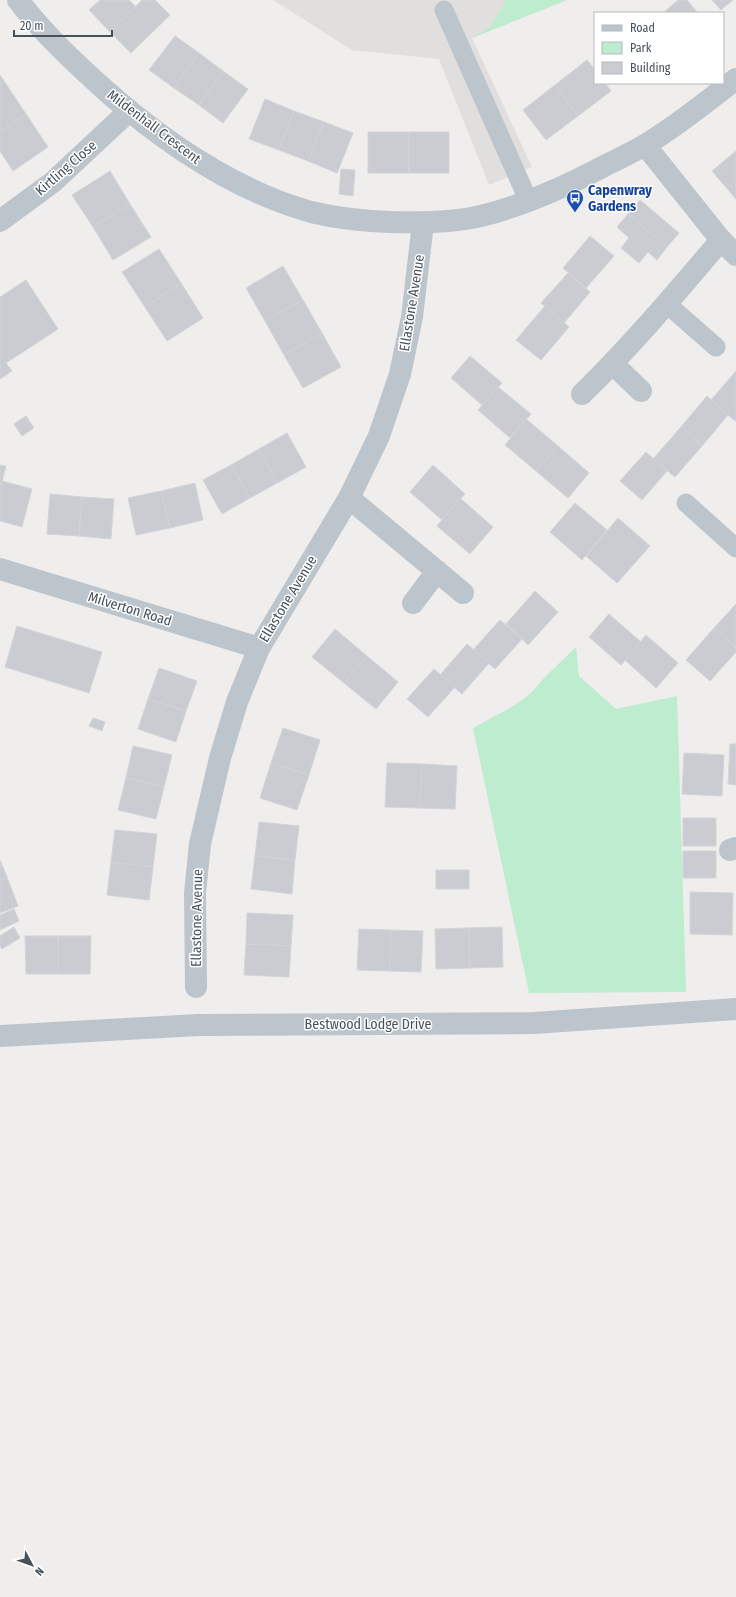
<svg xmlns="http://www.w3.org/2000/svg" width="736" height="1597" font-family="'Fira Sans Condensed',sans-serif">
	<style>
		.education { fill: #e1dede }
		.green { fill: #bdecce }
		.building { fill: #caccd2; stroke: #d1d4d8 }
		.lines { fill: none; stroke-linecap: round; stroke-linejoin: round }
		.service { stroke: #bcc5cc; stroke-width: 19 }
		.minor { stroke: #bcc5cc; stroke-width: 22 }
		.labels { text-anchor: middle; dominant-baseline: central; stroke-width: 3; stroke-linejoin: round; paint-order: stroke }
		.street-label { font-size: 14px; fill: #465159; stroke: #fff }
		.transit-label { font-size: 14px; font-weight: bold; fill: #164399; stroke: #fff; text-anchor: start }
	</style>
	<rect width="100%" height="100%" fill="#f0eded"/>
	<polygon class="education" points="273,0 567,0 472,38 532,167 489,185 439,59 352,50"/>
	<g class="green">
		<polygon points="506,0 567,0 472,38 490,27"/>
		<polygon points="576,647 579,676 616,709 677,696 686,992 529,993 473,728 515,705 532,692 544,678"/>
	</g>
	<g class="building">
		<polygon points="100,0 129,0 136,7 110,32 89,10"/>
		<polygon points="142,0 155,0 170,15 131,53 110,32"/>
		<polygon points="678,0 687,0 698,13 663,13"/>
		<polygon points="712,0 733,0 721,10"/>
		<polygon points="175,36 199,53 174,88 149,70"/>
		<polygon points="199,53 223,71 199,105 174,88"/>
		<polygon points="587,60 595,70 595,83 605,83 611,91 578,116 555,85"/>
		<polygon points="223,71 248,89 223,123 199,105"/>
		<polygon points="0,75 4,81 0,84"/>
		<polygon points="4,81 26,114 0,132 0,84"/>
		<polygon points="555,85 578,116 546,140 523,110"/>
		<polygon points="265,99 294,111 279,150 249,139"/>
		<polygon points="294,111 324,122 308,161 279,150"/>
		<polygon points="26,114 48,147 13,171 0,151 0,132"/>
		<polygon points="324,122 353,133 337,173 308,161"/>
		<rect x="368" y="132" width="41" height="41"/>
		<rect x="409" y="132" width="40" height="41"/>
		<polygon points="736,151 736,199 712,171"/>
		<polygon points="341,169 355,170 353,196 339,194"/>
		<polygon points="110,171 130,204 93,227 72,195"/>
		<polygon points="640,200 679,233 667,247 628,214"/>
		<polygon points="130,204 151,237 113,260 93,227"/>
		<polygon points="628,214 667,247 657,260 648,252 639,263 621,248 629,238 617,227"/>
		<polygon points="590,236 614,256 586,288 563,268"/>
		<polygon points="159,249 181,283 145,307 122,272"/>
		<polygon points="283,266 303,300 265,321 246,288"/>
		<polygon points="568,273 590,292 564,323 541,303"/>
		<polygon points="26,280 58,329 6,363 12,371 0,379 0,297"/>
		<polygon points="181,283 203,318 167,341 145,307"/>
		<polygon points="303,300 322,333 284,355 265,321"/>
		<polygon points="545,306 569,327 541,360 516,340"/>
		<polygon points="322,333 341,367 303,388 284,355"/>
		<polygon points="470,356 502,383 482,405 451,378"/>
		<polygon points="736,371 736,419 735,421 711,400"/>
		<polygon points="498,387 531,414 510,438 478,410"/>
		<polygon points="707,396 728,415 702,446 681,427"/>
		<polygon points="26,416 34,428 22,436 14,424"/>
		<polygon points="526,419 558,446 536,471 505,445"/>
		<polygon points="681,427 702,446 675,477 653,459"/>
		<polygon points="287,433 306,467 277,483 259,449"/>
		<polygon points="558,446 589,473 568,498 536,471"/>
		<polygon points="259,449 277,483 250,498 231,465"/>
		<polygon points="646,452 667,471 642,500 620,481"/>
		<polygon points="0,465 6,466 0,489"/>
		<polygon points="231,465 250,498 222,514 203,480"/>
		<polygon points="433,465 465,494 442,520 410,492"/>
		<polygon points="2,481 32,489 22,527 0,521 0,489"/>
		<polygon points="195,483 203,520 170,528 161,491"/>
		<polygon points="161,491 170,528 136,535 128,498"/>
		<polygon points="50,494 82,497 79,536 47,534"/>
		<polygon points="82,497 114,499 111,539 79,536"/>
		<polygon points="460,498 493,527 470,554 437,526"/>
		<polygon points="575,503 607,530 582,560 550,532"/>
		<polygon points="618,518 650,546 617,583 586,556"/>
		<polygon points="535,591 558,612 528,645 506,624"/>
		<polygon points="736,604 736,648 714,628"/>
		<polygon points="609,614 641,642 621,665 589,637"/>
		<polygon points="500,620 522,639 495,669 473,650"/>
		<polygon points="17,626 102,652 89,693 5,667"/>
		<polygon points="714,628 736,648 736,652 710,681 686,660"/>
		<polygon points="335,629 367,656 344,683 312,657"/>
		<polygon points="646,635 678,663 656,688 625,660"/>
		<polygon points="467,644 489,663 462,694 440,675"/>
		<polygon points="367,656 398,682 376,709 344,683"/>
		<polygon points="159,668 197,681 186,711 148,699"/>
		<polygon points="434,669 455,687 428,717 407,699"/>
		<polygon points="148,699 186,711 176,742 138,729"/>
		<polygon points="93,718 105,722 102,731 89,726"/>
		<polygon points="283,728 320,740 309,775 271,763"/>
		<polygon points="730,744 736,744 736,785 728,784"/>
		<polygon points="133,746 172,755 164,787 126,778"/>
		<polygon points="684,753 724,755 722,796 682,794"/>
		<polygon points="271,763 309,775 297,810 260,798"/>
		<polygon points="387,763 422,764 420,808 385,807"/>
		<polygon points="422,764 457,766 455,809 420,808"/>
		<polygon points="126,778 164,787 156,819 118,810"/>
		<rect x="683" y="818" width="33" height="28"/>
		<polygon points="259,822 299,826 295,860 255,856"/>
		<polygon points="115,830 157,834 153,867 111,862"/>
		<rect x="683" y="851" width="33" height="27"/>
		<polygon points="255,856 295,860 292,894 251,889"/>
		<polygon points="0,860 7,877 0,880"/>
		<polygon points="111,862 153,867 149,900 107,895"/>
		<rect x="436" y="870" width="33" height="19"/>
		<polygon points="7,877 18,906 0,913 0,880"/>
		<polygon points="690,892 733,893 732,935 690,934"/>
		<polygon points="14,909 19,921 0,930 0,915"/>
		<polygon points="247,913 293,915 291,946 246,944"/>
		<polygon points="14,927 20,938 2,949 0,946 0,936"/>
		<polygon points="502,927 503,967 470,968 469,928"/>
		<polygon points="469,928 470,968 436,969 435,929"/>
		<polygon points="359,929 391,930 390,971 357,970"/>
		<polygon points="391,930 423,931 421,972 390,971"/>
		<polygon points="25,936 58,936 58,974 26,974"/>
		<polygon points="58,936 91,936 90,974 58,974"/>
		<polygon points="246,944 291,946 289,977 244,975"/>
	</g>
	<g class="lines">
		<g class="service">
			<polyline points="444,10 529,202"/>
			<polyline points="667,304 716,347"/>
			<polyline points="686,503 736,548"/>
		</g>
		<g class="minor">
			<path d="M18,0c25,33 56,62 87,90 60,53 128,100 206,122 25,6 53,9 79,10 30,1 61,1 91,-6 45,-11 86,-30 127,-52 12,-6 25,-12 37,-19 32,-19 61,-43 91,-66"/>
			<polyline points="645,145 721,240 736,255"/>
			<polyline points="0,221 53,182 129,111"/>
			<polyline points="613,364 641,391"/>
			<path d="M582,394c50,-49 94,-101 139,-154"/>
			<polyline points="349,498 463,593"/>
			<polyline points="0,569 259,648"/>
			<polyline points="413,603 437,571"/>
			<polyline points="730,850 736,848"/>
			<polyline points="196,987 195,893 200,844 220,758 237,702 259,648 349,498 379,436 400,374 412,317 423,223"/>
			<polyline points="0,1036 198,1025 534,1023 736,1009"/>
		</g>
	</g>
	<defs>
		<symbol id="bus-pin" viewBox="-11 -11 22 30"><path d="M0 17L-7.5 6A9.5 9.5 0 1 1 7.5 6Z" fill="#1a4fb4" stroke="#fff"/><path d="M-5-6H5V4H4V6H2V4H-2V6H-4V4H-5ZM-3.5-4V0h7V-4ZM-3.5 1.2v1.5H-2V1.2ZM2 1.2v1.5H3.5V1.2Z" fill="#fff"/></symbol>
	</defs>
	<g fill-rule="evenodd">
		<use href="#bus-pin" x="565" y="188" width="20" height="27"/>
	</g>
	<g class="labels">
		<g class="street-label">
			<text transform="translate(154 127) rotate(37)">Mildenhall Crescent</text>
			<text transform="translate(66 168) rotate(-41)">Kirtling Close</text>
			<text transform="translate(412 303) rotate(-81)">Ellastone Avenue</text>
			<text transform="translate(288 599) rotate(-59)">Ellastone Avenue</text>
			<text transform="translate(130 609) rotate(17)">Milverton Road</text>
			<text transform="translate(197 918) rotate(-89)">Ellastone Avenue</text>
			<text x="368" y="1024">Bestwood Lodge Drive</text>
		</g>
		<g class="transit-label">
			<text x="588" y="190">Capenwray<tspan x="588" dy="16">Gardens</tspan></text>
		</g>
	</g>
	<rect x="594" y="12" width="130" height="72" fill="#ffffff" stroke="#b5b9bd"/>
	<rect x="602" y="25" width="20" height="6" fill="#bcc5cc" stroke="#b5b9bd"/>
	<text x="630" y="32" font-size="12" fill="#465159">Road</text>
	<rect x="602" y="42" width="20" height="12" fill="#bdecce" stroke="#b5b9bd"/>
	<text x="630" y="52" font-size="12" fill="#465159">Park</text>
	<rect x="602" y="62" width="20" height="12" fill="#caccd2" stroke="#b5b9bd"/>
	<text x="630" y="72" font-size="12" fill="#465159">Building</text>
	<g transform="translate(32 1565) rotate(131)" stroke="#ffffff" stroke-width="3" paint-order="stroke">
	<path d="M0-3L7 15L0 10L-7 15Z" fill="#465159"/>
	<text y="-6" font-size="11" font-weight="bold" text-anchor="middle" fill="#465159">N</text>
	</g>
	<path d="M14 30v6h98v-6" fill="none" stroke="#465159" stroke-width="2"/>
	<text x="20" y="30" font-size="12" fill="#465159" stroke="#ffffff" stroke-width="3" paint-order="stroke">20 m</text>
</svg>
